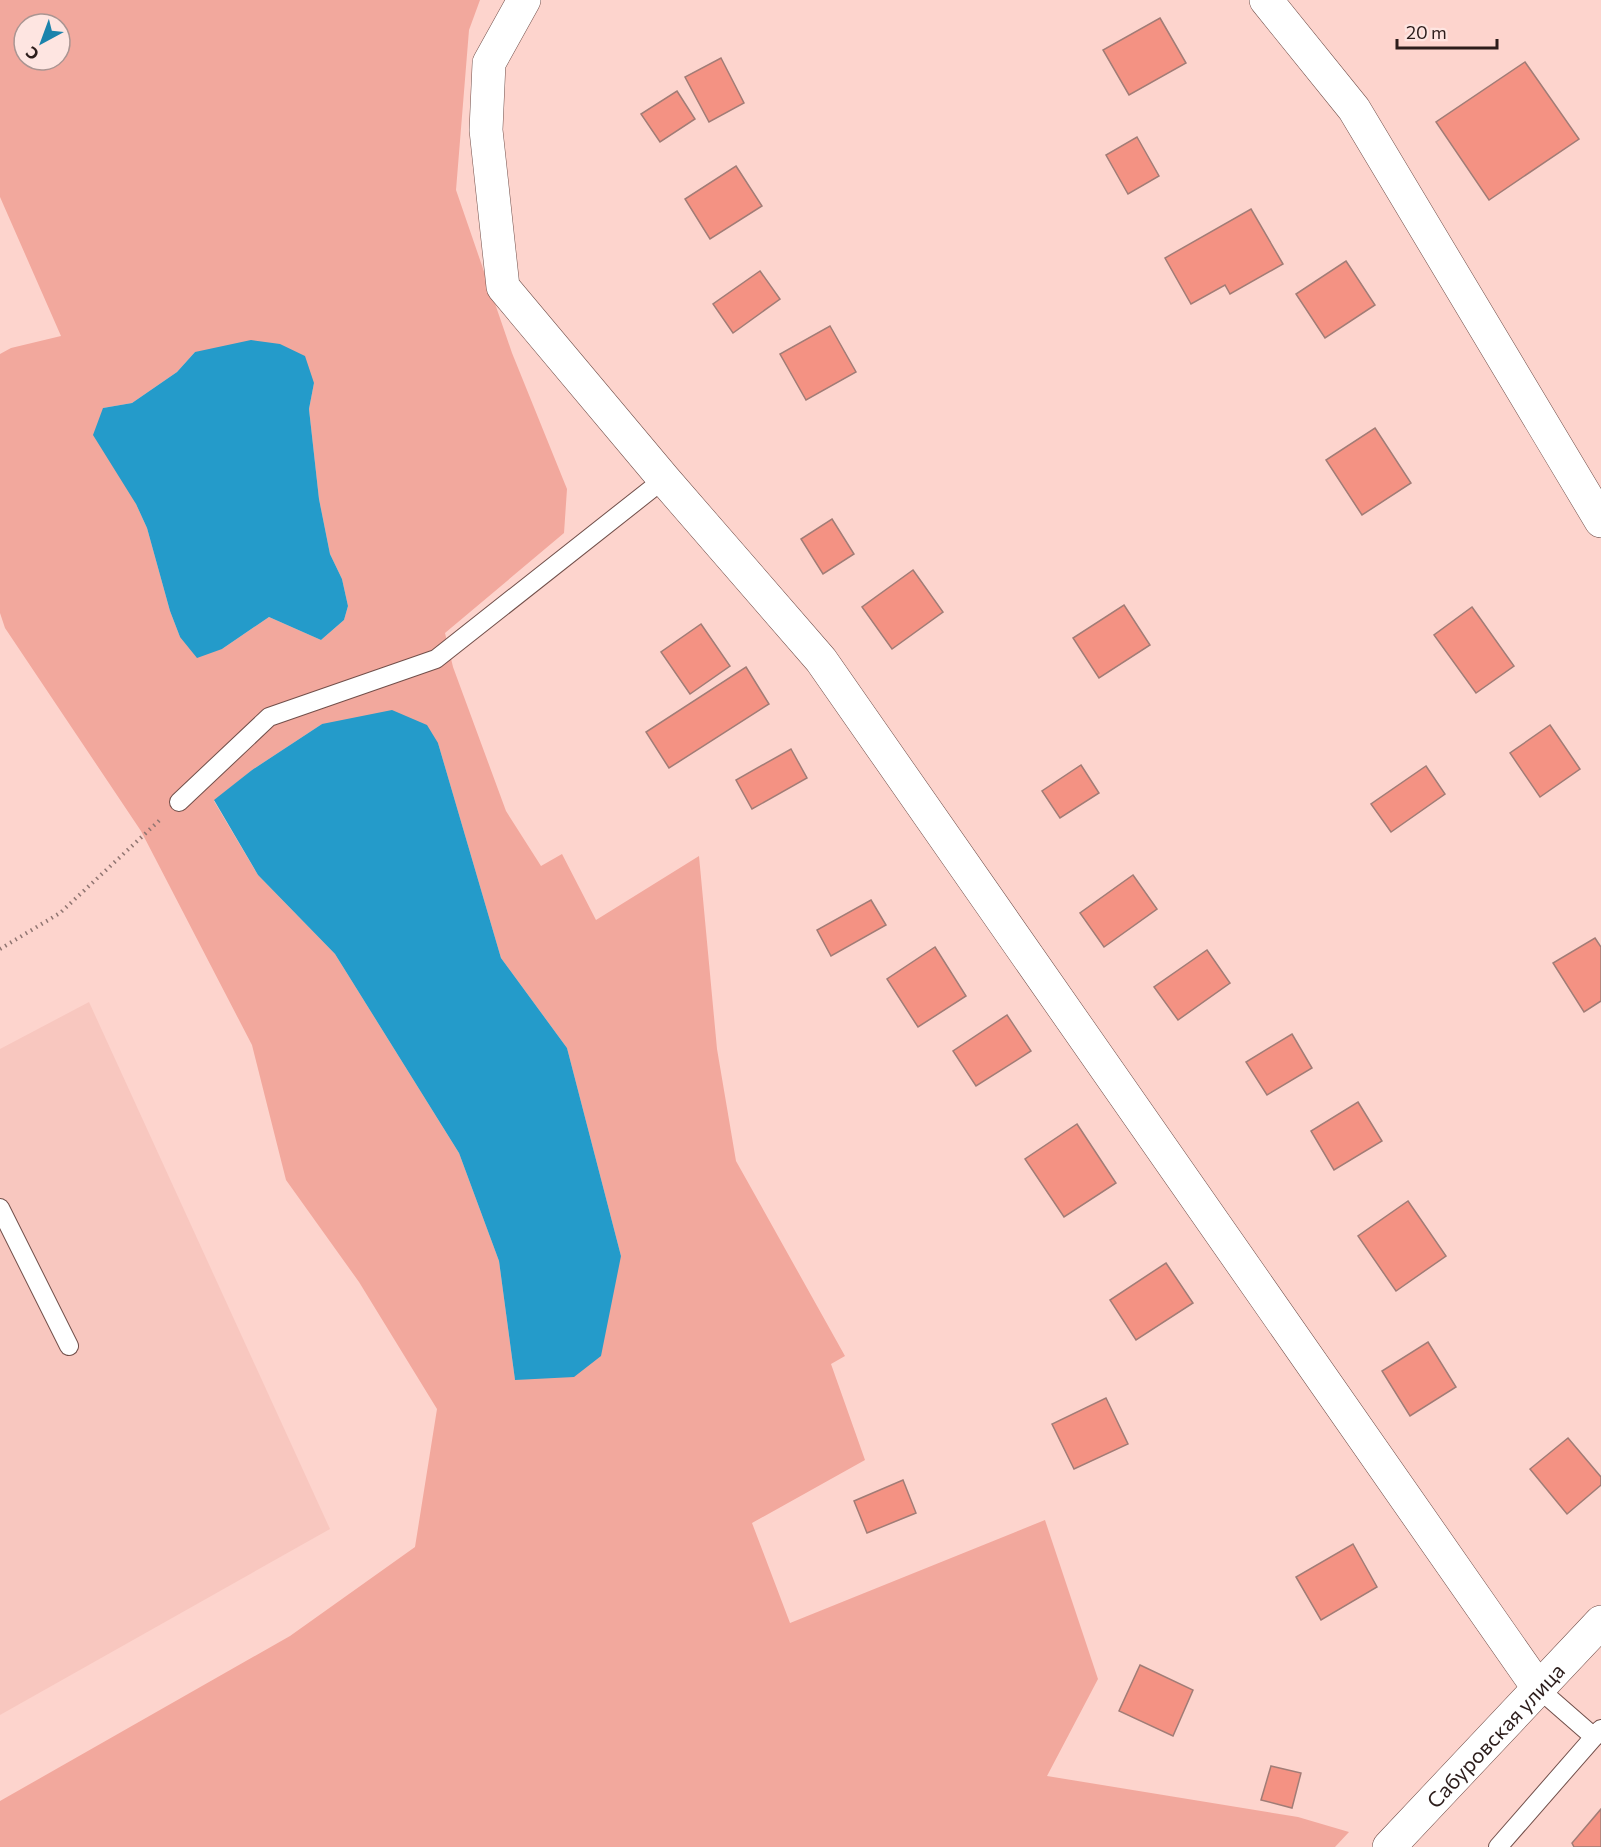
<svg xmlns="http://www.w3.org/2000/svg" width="1601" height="1847" font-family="Commissioner,sans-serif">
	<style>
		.built { fill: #f8c7bf }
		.green { fill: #f2a89d; fill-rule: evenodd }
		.water { fill: #249bca }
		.building { fill: #f49283; stroke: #a17c76; stroke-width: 1.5 }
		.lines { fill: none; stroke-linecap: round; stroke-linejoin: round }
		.service-casing { stroke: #714f4a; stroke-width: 20 }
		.minor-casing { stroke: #714f4a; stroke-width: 34 }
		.tertiary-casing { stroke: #714f4a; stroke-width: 34 }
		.path { stroke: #907571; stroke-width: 4; stroke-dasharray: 1.5 4.5; stroke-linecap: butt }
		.service { stroke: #fff; stroke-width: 18 }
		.minor { stroke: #fff; stroke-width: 33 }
		.tertiary { stroke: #fff; stroke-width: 33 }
		.labels { text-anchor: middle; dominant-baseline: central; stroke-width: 6; stroke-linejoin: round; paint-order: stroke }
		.street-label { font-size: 21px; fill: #2c1d1b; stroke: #fee5e1 }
	</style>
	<rect width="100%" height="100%" fill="#fdd4cd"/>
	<polygon class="built" points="89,1002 330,1529 0,1715 0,1049"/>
	<path class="green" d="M0,0h480l-11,30 -13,160 56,163 55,136 -3,44 -119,100 8,34 53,144 35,55 21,-12 34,66 103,-64 18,193 19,112 109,195 -14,8 34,96 -113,63 38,100 255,-103 53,159 -51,97 251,41 51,15 -14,15h-1335v-46l290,-165 125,-89 22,-138 -78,-127 -73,-102 -34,-135 -111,-214 -136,-203 -5,-15v-259l11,-6 50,-12 -61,-139zM24,24h36v36h-36zM195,352l119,31 -5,26 10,90 11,55 12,25 6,27 -4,14 -23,20 -52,-23 -47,32 -42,-12 -10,-26 -23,-83 -11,-24 -33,-96 29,-5 45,-31zM322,724l116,19 63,215 66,90 54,208 -106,124 -16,-119 -40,-108 -124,-199 -77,-79 -44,-74 38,-31z"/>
	<g class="water">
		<polygon points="251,340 280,344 305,356 314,383 309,409 319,499 330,554 342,579 348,606 344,620 321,640 269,617 222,649 197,658 180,637 170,611 147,528 136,504 93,435 103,408 132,403 177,372 195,352"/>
		<polygon points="392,710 427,725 438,743 501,958 567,1048 621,1256 601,1356 574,1377 515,1380 499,1261 459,1153 335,954 258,875 214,800 252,770 322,724"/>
	</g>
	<g class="building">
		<polygon points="1160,18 1186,63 1129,95 1103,50"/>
		<polygon points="721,58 744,103 709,122 685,77"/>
		<polygon points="1525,62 1579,139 1489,200 1436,122"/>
		<polygon points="677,91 695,119 660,142 641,114"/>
		<polygon points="1137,137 1159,176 1128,194 1106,155"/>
		<polygon points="736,166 762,206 710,239 685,199"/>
		<polygon points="1251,209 1283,264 1230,294 1225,285 1191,304 1165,258"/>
		<polygon points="1346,261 1375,305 1325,338 1296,294"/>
		<polygon points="760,271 780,299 733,333 713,304"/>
		<polygon points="830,326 856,372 806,400 780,354"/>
		<polygon points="1375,428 1411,483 1362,515 1326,460"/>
		<polygon points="832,519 854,554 823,574 801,539"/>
		<polygon points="913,570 943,612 892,649 862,607"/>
		<polygon points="1124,605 1150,645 1099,678 1073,638"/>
		<polygon points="1472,607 1514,666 1476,693 1434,635"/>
		<polygon points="701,624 730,666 690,694 661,652"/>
		<polygon points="746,667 769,704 669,768 646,732"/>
		<polygon points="1550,725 1580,769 1540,797 1510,753"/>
		<polygon points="791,749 807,778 752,809 736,780"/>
		<polygon points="1081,765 1099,793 1060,818 1042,791"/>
		<polygon points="1426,766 1445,794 1391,832 1371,804"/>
		<polygon points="1133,875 1157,909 1104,947 1080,913"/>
		<polygon points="871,900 886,925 831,956 817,930"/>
		<polygon points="1595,938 1601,947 1601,1001 1584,1012 1553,963"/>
		<polygon points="935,947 966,996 918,1027 887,979"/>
		<polygon points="1207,950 1230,983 1178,1020 1154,987"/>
		<polygon points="1007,1015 1031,1051 976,1086 953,1051"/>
		<polygon points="1292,1034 1312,1068 1267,1095 1246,1062"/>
		<polygon points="1358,1102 1382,1141 1334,1170 1311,1131"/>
		<polygon points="1077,1124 1116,1183 1064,1217 1025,1159"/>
		<polygon points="1408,1201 1446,1256 1396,1291 1358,1236"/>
		<polygon points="1166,1263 1193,1303 1136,1340 1110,1300"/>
		<polygon points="1428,1342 1456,1387 1410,1416 1382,1371"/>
		<polygon points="1106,1398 1128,1444 1074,1469 1052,1424"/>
		<polygon points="1568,1438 1601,1477 1601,1485 1567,1514 1530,1469"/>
		<polygon points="903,1480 916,1513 867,1533 854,1501"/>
		<polygon points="1353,1544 1377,1587 1321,1620 1296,1577"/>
		<polygon points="1140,1665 1193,1690 1173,1736 1119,1711"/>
		<polygon points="1271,1766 1301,1773 1292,1808 1261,1800"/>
		<polygon points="1601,1809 1601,1847 1574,1847 1572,1843"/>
	</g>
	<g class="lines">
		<defs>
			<g id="service">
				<polyline points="179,802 269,717 436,659 664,479"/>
				<polyline points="0,1208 69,1346"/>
				<polyline points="1539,1689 1594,1737 1601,1729"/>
				<polyline points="1498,1847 1594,1737"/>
			</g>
			<g id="minor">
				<polyline points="524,0 489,63 486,130 503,287 664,479 821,660 1539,1689"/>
				<polyline points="1266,0 1354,109 1601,521"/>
			</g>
			<g id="tertiary">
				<path id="s1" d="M1389,1847l212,-225"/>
			</g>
		</defs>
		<use href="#service" class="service-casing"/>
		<use href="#minor" class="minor-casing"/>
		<use href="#tertiary" class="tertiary-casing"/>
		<polyline class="path" points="0,949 60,913 162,818"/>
		<use href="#service" class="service"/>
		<use href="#minor" class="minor"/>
		<use href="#tertiary" class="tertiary"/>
	</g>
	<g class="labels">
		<g class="street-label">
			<text stroke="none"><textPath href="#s1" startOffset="154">Сабуровская улица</textPath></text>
		</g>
	</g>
	<g transform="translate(42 42) rotate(221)"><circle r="28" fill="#fee5e1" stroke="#aa9592" stroke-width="1.5"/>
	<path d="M0-4.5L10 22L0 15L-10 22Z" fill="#1b83ac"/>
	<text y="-9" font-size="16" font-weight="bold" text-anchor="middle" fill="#2c1d1b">С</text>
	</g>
	<path d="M1397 39v9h100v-9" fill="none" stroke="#2c1d1b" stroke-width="3"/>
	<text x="1406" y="39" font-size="18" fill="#2c1d1b" stroke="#fee5e1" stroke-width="4.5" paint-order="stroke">20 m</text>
</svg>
